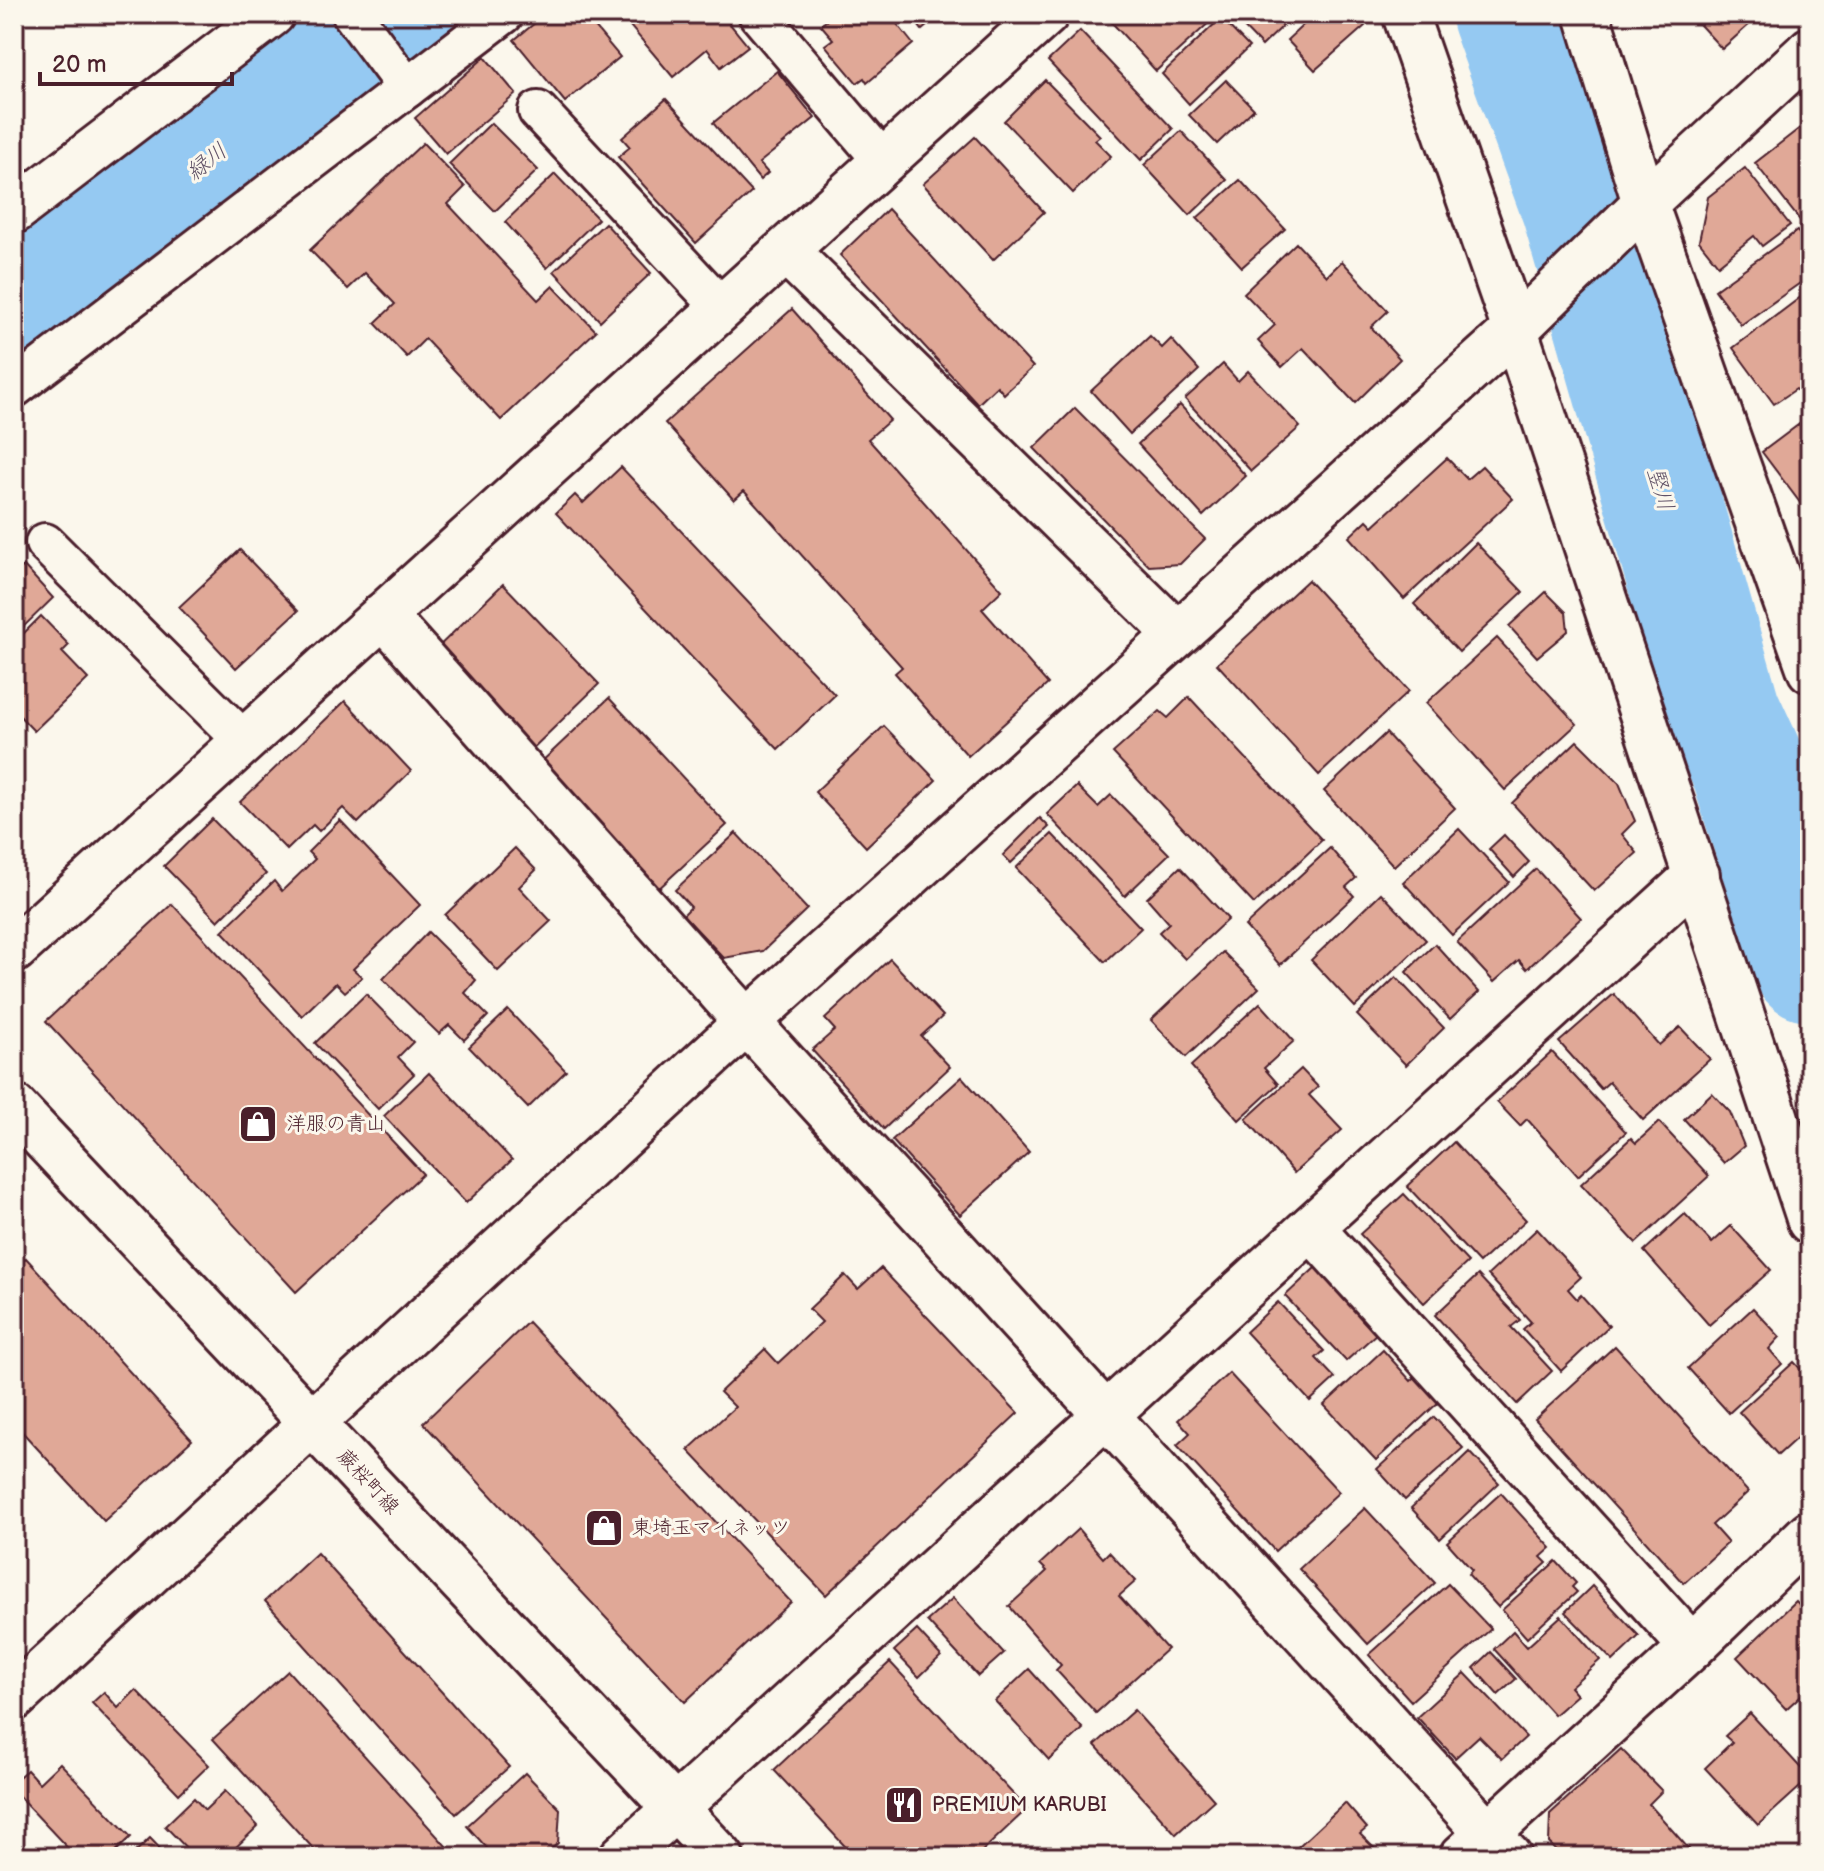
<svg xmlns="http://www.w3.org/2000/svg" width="1824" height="1871" font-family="'Balsamiq Sans','Klee One',sans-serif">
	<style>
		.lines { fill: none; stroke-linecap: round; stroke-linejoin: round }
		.river { stroke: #95c9f2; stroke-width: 116 }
		.building { fill: #e0a897; stroke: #4a1f2b; stroke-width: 2 }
		.lane-casing { stroke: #4a1f2b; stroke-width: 44 }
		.street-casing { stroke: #4a1f2b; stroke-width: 50 }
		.secondary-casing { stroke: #4a1f2b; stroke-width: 50 }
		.lane { stroke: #fbf7ec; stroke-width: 38 }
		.street { stroke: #fbf7ec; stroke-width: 44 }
		.secondary { stroke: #fbf7ec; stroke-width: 44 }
		.labels { text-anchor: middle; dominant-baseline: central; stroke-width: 6; stroke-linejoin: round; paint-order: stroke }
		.poi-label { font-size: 20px; fill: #4a1f2b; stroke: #fbf7ec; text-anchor: start }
		.street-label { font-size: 20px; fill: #4a1f2b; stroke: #fbf7ec }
		.water-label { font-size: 22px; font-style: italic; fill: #605267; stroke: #fbf7ec }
	</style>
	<rect width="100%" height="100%" fill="#fbf7ec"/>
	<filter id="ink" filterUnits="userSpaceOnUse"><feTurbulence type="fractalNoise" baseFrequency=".0125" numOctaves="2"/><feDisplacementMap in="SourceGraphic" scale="16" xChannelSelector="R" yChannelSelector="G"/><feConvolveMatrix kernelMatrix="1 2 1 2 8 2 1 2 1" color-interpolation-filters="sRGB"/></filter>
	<g filter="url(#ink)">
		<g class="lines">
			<g class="river">
				<polyline points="1509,14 1579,207 1723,712 1749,769 1810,963"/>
				<polyline points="14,310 399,14"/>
			</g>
		</g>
		<g class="building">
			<polygon points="546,14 584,14 620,57 565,102 514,40"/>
			<polygon points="645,14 722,14 748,46 721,67 707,49 673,77 630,26"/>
			<polygon points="834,14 889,14 913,44 867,83 864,78 857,83 825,45 833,39 821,25"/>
			<polygon points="910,14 941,14 922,30"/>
			<polygon points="1104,14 1211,14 1213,19 1156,71"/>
			<polygon points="1231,14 1271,14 1283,26 1262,46"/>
			<polygon points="1315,14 1361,14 1365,26 1315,70 1287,40"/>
			<polygon points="1690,14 1761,14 1722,49"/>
			<polygon points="1221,18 1249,47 1189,104 1162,74"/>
			<polygon points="1080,31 1173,129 1141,160 1048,61"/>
			<polygon points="485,57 516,94 446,154 415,118"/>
			<polygon points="777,71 815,118 759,163 768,173 760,180 713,123"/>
			<polygon points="1045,80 1100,136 1095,140 1111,156 1073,193 1004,121"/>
			<polygon points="1226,80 1254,109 1217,144 1189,115"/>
			<polygon points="666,99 752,192 696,243 618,157 630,147 622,138"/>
			<polygon points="1810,120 1810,233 1755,163"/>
			<polygon points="491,123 538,170 495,211 449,164"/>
			<polygon points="1181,131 1227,180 1190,215 1144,165"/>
			<polygon points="975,137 1044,212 993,260 923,184"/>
			<polygon points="423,143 465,187 448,204 538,300 553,286 596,331 501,420 425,339 407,357 375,323 395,304 365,273 348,289 310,250"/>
			<polygon points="1745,168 1790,225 1762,246 1754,236 1718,265 1699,241 1708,197"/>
			<polygon points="555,174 598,219 547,268 505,222"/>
			<polygon points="1240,180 1285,229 1242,267 1197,218"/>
			<polygon points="888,209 1033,367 1004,394 997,386 978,404 840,255"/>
			<polygon points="605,223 651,273 600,321 554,271"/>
			<polygon points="1797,231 1810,248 1810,276 1741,325 1715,290"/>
			<polygon points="1296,243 1327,276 1342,261 1388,311 1371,327 1400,359 1355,403 1303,348 1282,367 1258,341 1275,325 1244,293"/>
			<polygon points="1810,290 1810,403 1808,405 1796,389 1774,404 1733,348"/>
			<polygon points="792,309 890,420 868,439 1002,590 982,609 1048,684 968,756 895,673 902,667 744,491 734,500 665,423"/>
			<polygon points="1150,336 1162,348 1171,339 1199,370 1130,434 1091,391"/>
			<polygon points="1223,364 1238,381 1248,371 1300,427 1251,471 1185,399"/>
			<polygon points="1180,405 1246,476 1203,516 1138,444"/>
			<polygon points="1075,408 1205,539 1180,564 1149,566 1034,448"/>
			<polygon points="1810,416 1810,516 1762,452"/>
			<polygon points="1447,458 1467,479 1482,466 1513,499 1404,599 1349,537 1367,520 1373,526"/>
			<polygon points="621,467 835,695 778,749 556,513 575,495 583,503"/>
			<polygon points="1476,543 1523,592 1459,652 1414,604"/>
			<polygon points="240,550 298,611 236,668 179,607"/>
			<polygon points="24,566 53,598 14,636 14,567 18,571"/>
			<polygon points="1308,580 1409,691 1319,775 1217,664"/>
			<polygon points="503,584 599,684 527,754 430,655"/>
			<polygon points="1546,592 1566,612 1568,631 1537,657 1509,626"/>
			<polygon points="41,616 69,645 62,652 88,679 34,731 14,710 14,643"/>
			<polygon points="1497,638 1577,724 1505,790 1426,703"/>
			<polygon points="1189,697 1322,840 1254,904 1113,753 1160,711 1168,718"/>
			<polygon points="609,698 727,825 655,892 537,766"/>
			<polygon points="345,701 411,771 358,823 343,808 319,831 313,825 287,850 240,802"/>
			<polygon points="884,726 936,780 866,847 815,792"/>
			<polygon points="1386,733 1455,808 1394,866 1324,791"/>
			<polygon points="1577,741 1619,783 1635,821 1622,834 1637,853 1594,891 1512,803"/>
			<polygon points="1077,786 1098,807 1111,795 1169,854 1125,896 1047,814"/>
			<polygon points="1040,818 1049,827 1011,863 1003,855"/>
			<polygon points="212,819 266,874 218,921 164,866"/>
			<polygon points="340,820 420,905 353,969 362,977 345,992 336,983 302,1016 222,931 274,881 282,891 315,859 308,852"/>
			<polygon points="1459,829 1509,882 1452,935 1403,882"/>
			<polygon points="736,833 807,909 763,951 724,958 683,915 691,907 675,890"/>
			<polygon points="1052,834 1141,928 1105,962 1016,868"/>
			<polygon points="1504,835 1529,862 1514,877 1489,849"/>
			<polygon points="515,848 536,870 519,887 551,921 498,971 445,915"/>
			<polygon points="1330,848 1356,878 1346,887 1354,896 1280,965 1245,926"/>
			<polygon points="1180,867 1228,919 1185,959 1159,932 1169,923 1147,898"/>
			<polygon points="1536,869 1581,918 1527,969 1519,960 1494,982 1457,942"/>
			<polygon points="1381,893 1426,940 1355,1007 1311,960"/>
			<polygon points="172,904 423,1174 296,1292 46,1021"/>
			<polygon points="428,932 476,980 465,993 488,1016 464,1040 449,1025 439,1034 383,979"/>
			<polygon points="1435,944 1479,992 1450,1019 1406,972"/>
			<polygon points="1223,952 1259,988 1186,1057 1151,1020"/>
			<polygon points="890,959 943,1016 921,1036 950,1067 884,1129 812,1050 835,1030 825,1019"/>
			<polygon points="1396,977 1444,1028 1406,1065 1357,1015"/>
			<polygon points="366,994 413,1042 398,1057 414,1074 378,1109 315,1043"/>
			<polygon points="1614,994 1659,1045 1680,1027 1710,1059 1643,1120 1609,1082 1601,1089 1559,1042"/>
			<polygon points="1260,1003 1294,1041 1264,1068 1278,1084 1239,1120 1191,1066"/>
			<polygon points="508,1010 566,1071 528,1108 469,1047"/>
			<polygon points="1552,1052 1626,1132 1578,1176 1527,1119 1520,1126 1497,1102"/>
			<polygon points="1301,1069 1318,1087 1309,1095 1342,1130 1294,1173 1246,1119"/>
			<polygon points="429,1073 512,1160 466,1203 384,1116"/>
			<polygon points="962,1077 1029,1152 960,1215 892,1140"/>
			<polygon points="1712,1093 1730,1112 1744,1146 1724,1163 1684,1119"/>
			<polygon points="1659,1122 1709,1176 1636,1243 1581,1184 1631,1138 1636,1143"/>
			<polygon points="1454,1142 1526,1220 1479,1263 1407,1186"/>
			<polygon points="1404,1194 1468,1262 1424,1303 1360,1234"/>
			<polygon points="1685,1214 1712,1243 1731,1226 1771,1270 1709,1325 1644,1251"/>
			<polygon points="1537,1229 1581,1277 1568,1289 1577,1299 1581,1295 1609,1326 1561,1371 1523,1329 1531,1322 1488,1275"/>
			<polygon points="26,1258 192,1440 104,1521 14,1423 14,1269"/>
			<polygon points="1316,1267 1377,1333 1346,1361 1285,1296"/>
			<polygon points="881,1268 1018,1413 826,1595 688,1450 735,1407 720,1392 765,1349 778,1363 822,1322 809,1309 845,1275 858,1289"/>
			<polygon points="1478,1275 1520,1320 1511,1327 1552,1371 1517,1404 1435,1315"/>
			<polygon points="1278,1302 1324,1351 1316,1358 1335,1378 1310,1401 1246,1332"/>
			<polygon points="1753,1308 1780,1337 1769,1349 1782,1364 1729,1413 1688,1368"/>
			<polygon points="528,1322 791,1602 685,1702 423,1423"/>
			<polygon points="1615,1346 1748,1492 1712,1525 1728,1543 1684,1583 1535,1419"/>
			<polygon points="1383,1350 1411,1381 1416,1376 1440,1401 1376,1460 1324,1405"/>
			<polygon points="1794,1362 1810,1379 1810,1406 1800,1415 1810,1426 1778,1455 1739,1412"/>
			<polygon points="1229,1373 1339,1492 1275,1551 1177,1445 1190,1433 1178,1420"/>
			<polygon points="1434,1417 1463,1448 1405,1500 1377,1469"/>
			<polygon points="1470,1452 1499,1483 1440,1539 1411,1508"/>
			<polygon points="1501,1493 1551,1548 1541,1557 1547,1563 1498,1607 1468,1574 1472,1570 1447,1542"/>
			<polygon points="1365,1508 1435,1583 1368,1644 1299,1569"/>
			<polygon points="1078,1529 1103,1558 1109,1552 1136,1581 1119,1596 1167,1649 1096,1713 1056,1670 1061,1665 1009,1606 1047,1571 1040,1564"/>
			<polygon points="317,1553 509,1767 456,1814 265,1601"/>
			<polygon points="1556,1561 1576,1583 1572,1587 1577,1592 1527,1638 1502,1610"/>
			<polygon points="1448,1584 1491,1629 1411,1701 1369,1655"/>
			<polygon points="1592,1586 1639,1636 1613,1661 1565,1612"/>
			<polygon points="953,1598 1004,1653 978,1676 927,1621"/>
			<polygon points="1796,1601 1810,1616 1810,1687 1786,1709 1737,1657"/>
			<polygon points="1561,1616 1600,1660 1570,1687 1577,1695 1554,1715 1494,1649 1513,1631 1527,1647"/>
			<polygon points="917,1630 941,1656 919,1677 894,1651"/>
			<polygon points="1491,1652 1516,1679 1498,1695 1474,1668"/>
			<polygon points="890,1662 1027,1809 976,1857 855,1857 774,1770"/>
			<polygon points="1029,1669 1083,1729 1049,1760 995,1701"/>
			<polygon points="288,1671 456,1857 321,1857 213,1739"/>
			<polygon points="1465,1673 1526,1737 1502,1759 1479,1736 1455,1758 1417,1717"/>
			<polygon points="136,1690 209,1765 179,1794 92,1703 104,1692 118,1708"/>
			<polygon points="1134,1710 1214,1800 1176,1834 1095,1745"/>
			<polygon points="1750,1713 1810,1778 1758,1825 1705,1768 1732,1742 1725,1736"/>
			<polygon points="1621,1749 1662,1791 1649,1804 1696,1857 1563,1857 1549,1843 1550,1814"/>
			<polygon points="60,1763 131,1837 110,1857 76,1857 14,1791 14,1781 27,1770 39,1783"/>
			<polygon points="525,1773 560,1809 558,1843 543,1857 495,1857 467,1826"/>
			<polygon points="225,1791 258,1826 230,1853 234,1857 195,1857 165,1826 194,1798 205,1810"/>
			<polygon points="1345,1803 1367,1828 1360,1834 1383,1857 1287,1857"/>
			<polygon points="14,1838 33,1857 14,1857"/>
			<polygon points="150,1838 168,1857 130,1857"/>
		</g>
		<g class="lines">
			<defs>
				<g id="lane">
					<polyline points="352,14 407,88"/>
					<polyline points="758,14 884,162"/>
					<polyline points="538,111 722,308"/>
					<polyline points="14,388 504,14"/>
					<polyline points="45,543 244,741"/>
				</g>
				<g id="street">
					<polyline points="1405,14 1515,330 1810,1221"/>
					<polyline points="1587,14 1645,203 1810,670"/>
					<polyline points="14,211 272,14"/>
					<polyline points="786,251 1177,634"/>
					<polyline points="383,615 747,1022 1509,1857"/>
					<polyline points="14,950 1046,14"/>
					<polyline points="747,1022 1515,330 1645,203 1810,50"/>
					<polyline points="1311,1228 1692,1647"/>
					<polyline points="622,1857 1697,875"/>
					<polyline points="1462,1857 1692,1647 1810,1533"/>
				</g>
				<g id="secondary">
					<polyline points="14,1107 721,1857"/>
					<polyline points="14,1698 747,1022"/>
				</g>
			</defs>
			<use href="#lane" class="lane-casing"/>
			<use href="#street" class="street-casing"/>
			<use href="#secondary" class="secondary-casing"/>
			<use href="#lane" class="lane"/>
			<use href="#street" class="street"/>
			<use href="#secondary" class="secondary"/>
		</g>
	</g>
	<defs>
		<symbol id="shop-square" viewBox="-11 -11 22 22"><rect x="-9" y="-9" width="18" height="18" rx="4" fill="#4a1f2b" stroke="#fbf7ec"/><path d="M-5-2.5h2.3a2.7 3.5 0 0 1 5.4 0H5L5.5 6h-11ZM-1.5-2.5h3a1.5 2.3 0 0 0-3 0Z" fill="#fff"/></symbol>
		<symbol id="restaurant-square" viewBox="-11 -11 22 22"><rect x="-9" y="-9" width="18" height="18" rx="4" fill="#4a1f2b" stroke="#fbf7ec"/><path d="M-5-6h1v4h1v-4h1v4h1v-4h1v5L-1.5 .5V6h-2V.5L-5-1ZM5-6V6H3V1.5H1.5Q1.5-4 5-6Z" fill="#fff"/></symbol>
	</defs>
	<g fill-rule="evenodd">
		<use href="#shop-square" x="236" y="1102" width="44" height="44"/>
		<use href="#shop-square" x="582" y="1506" width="44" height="44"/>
		<use href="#restaurant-square" x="882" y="1783" width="44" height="44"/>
	</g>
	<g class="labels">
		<g class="poi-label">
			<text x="286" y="1124">洋服の青山</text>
			<text x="632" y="1528">東埼玉マイネッツ</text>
			<text x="932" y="1805">PREMIUM KARUBI</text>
		</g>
		<g class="street-label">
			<text transform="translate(368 1482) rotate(47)">蕨桜町線</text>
		</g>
		<g class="water-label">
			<text transform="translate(207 162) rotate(-38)">緑川</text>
			<text transform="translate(1660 489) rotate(74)">竪川</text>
		</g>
	</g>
	<rect width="1824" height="1871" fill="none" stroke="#fbf7ec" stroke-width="48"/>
	<rect x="24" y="24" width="1776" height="1823" fill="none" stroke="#4a1f2b" stroke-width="3" filter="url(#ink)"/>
	<path d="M40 72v12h192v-12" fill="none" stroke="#4a1f2b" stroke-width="4"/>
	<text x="52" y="72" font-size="24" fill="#4a1f2b" stroke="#fbf7ec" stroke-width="6" paint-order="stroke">20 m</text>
</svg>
